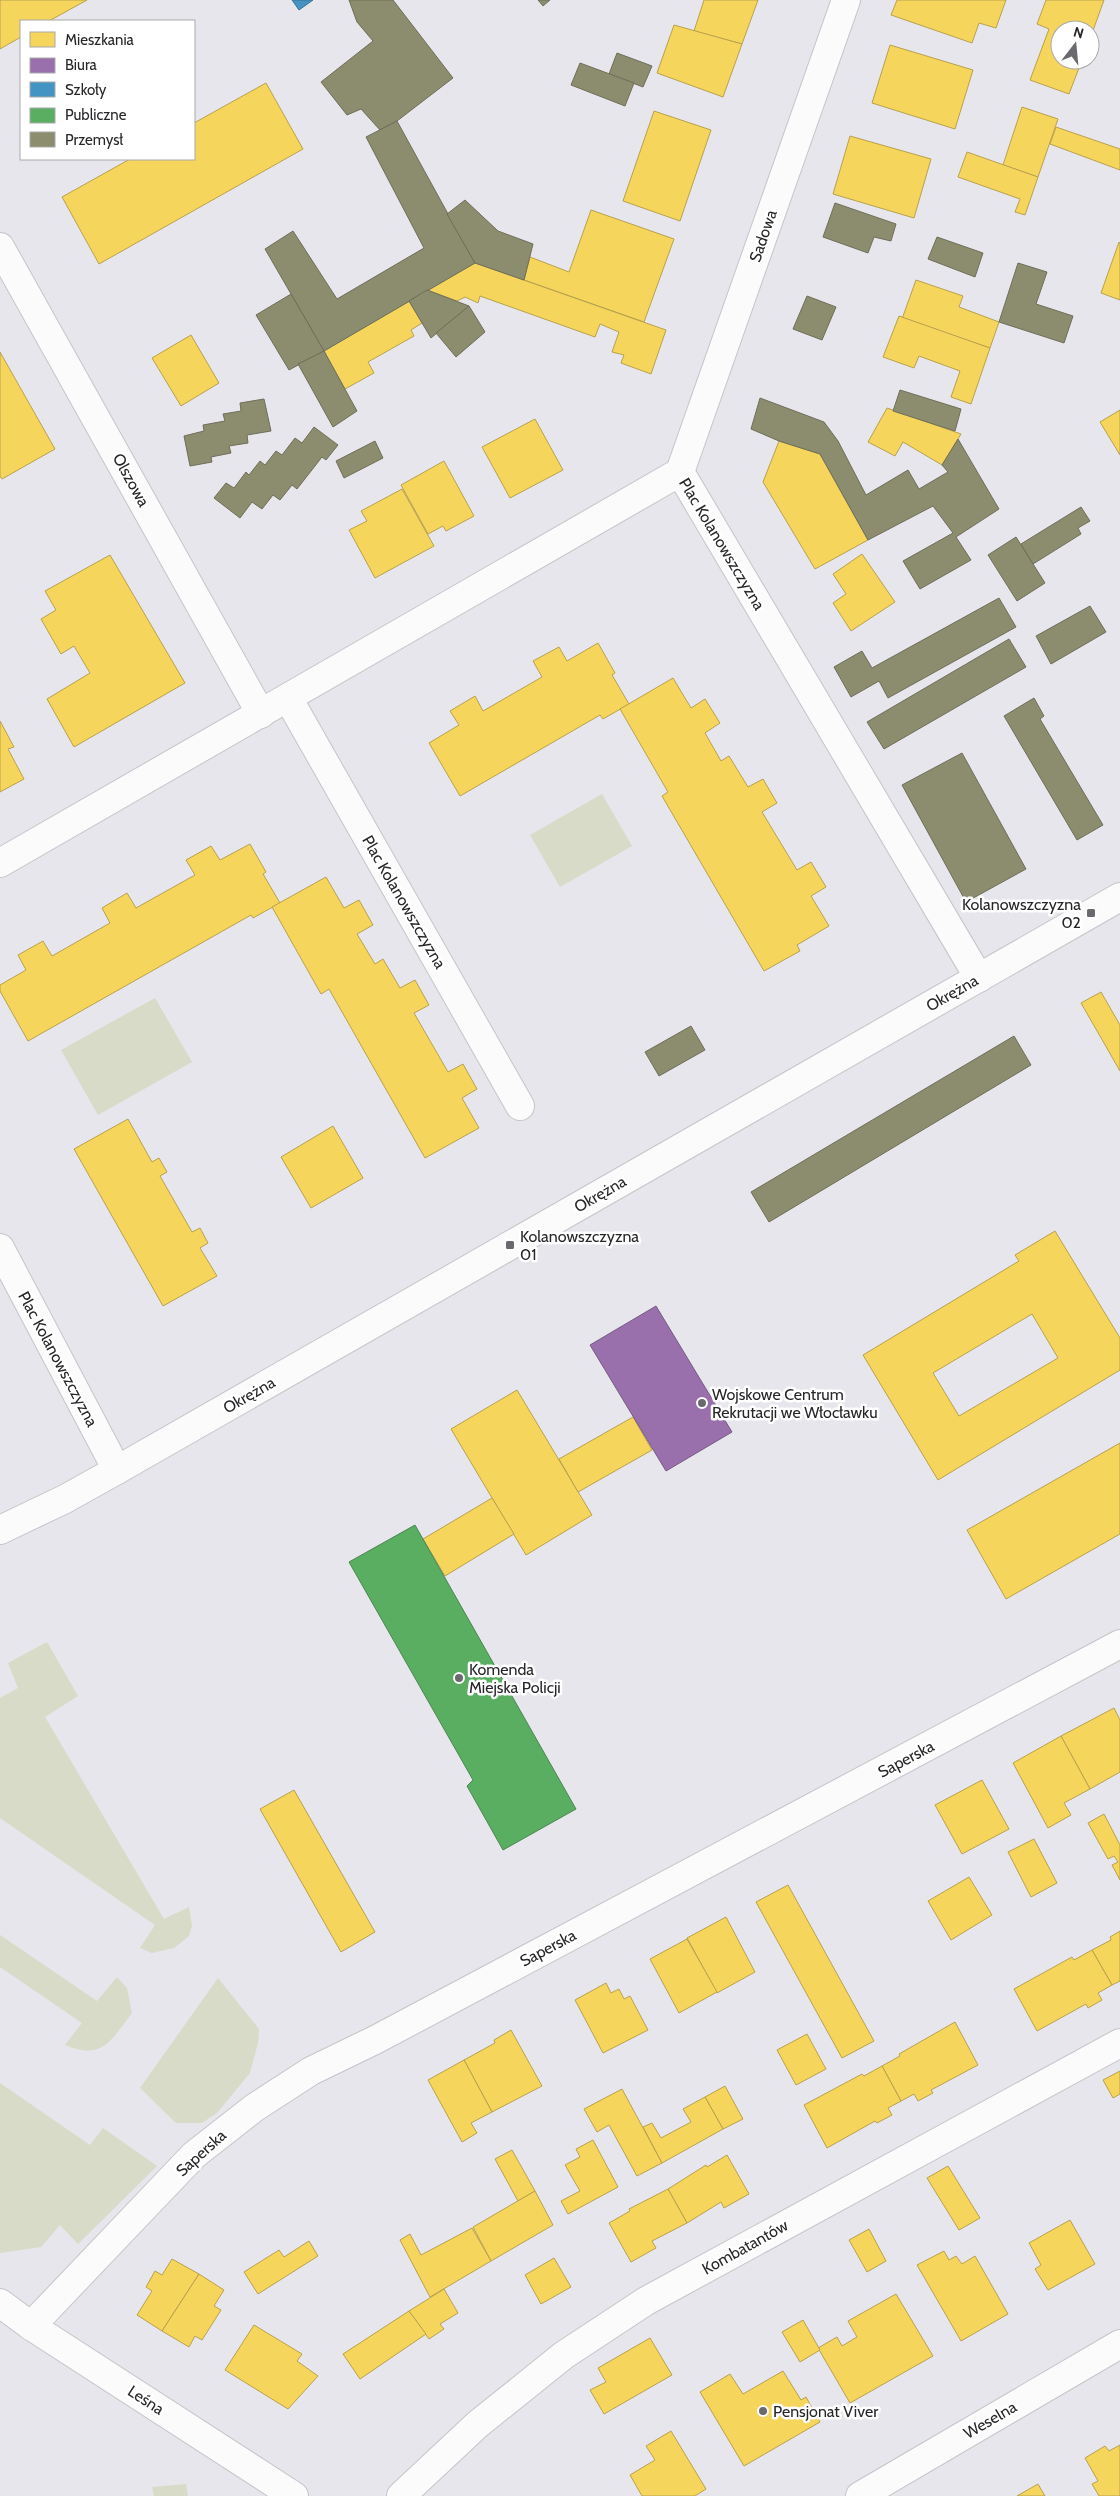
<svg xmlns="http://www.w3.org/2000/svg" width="1120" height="2496" font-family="Cabin,sans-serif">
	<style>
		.green { fill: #d7dbc7 }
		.homes { fill: #f6d55c; stroke: #b8a14d; fill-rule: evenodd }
		.offices { fill: #9970ab; stroke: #775a84 }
		.schools { fill: #4393c3; stroke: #3b7395 }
		.public { fill: #5aae61; stroke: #4b8650 }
		.industry { fill: #8c8c6e; stroke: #6e6e5a }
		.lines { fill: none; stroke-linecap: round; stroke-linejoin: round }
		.minor-casing { stroke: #c5c4c8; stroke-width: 30 }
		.tertiary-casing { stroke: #c5c4c8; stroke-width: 30 }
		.minor { stroke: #fbfbfc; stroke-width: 28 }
		.tertiary { stroke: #fbfbfc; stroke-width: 28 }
		.poi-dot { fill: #6a6a6e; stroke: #fff; stroke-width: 2 }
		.labels { text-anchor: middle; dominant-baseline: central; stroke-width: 5; stroke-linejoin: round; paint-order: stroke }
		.street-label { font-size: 16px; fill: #27272a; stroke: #fff }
		.poi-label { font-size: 16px; fill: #27272a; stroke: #fff; text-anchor: start }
	</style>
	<rect width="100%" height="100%" fill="#e7e6ec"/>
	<g class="green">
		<polygon points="602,794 632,846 560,887 530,835"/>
		<polygon points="155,998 192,1062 98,1115 61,1050"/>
		<polygon points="47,1642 78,1696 45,1717 164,1919 189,1907 192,1926 189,1936 174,1948 152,1953 140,1948 155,1925 0,1818 0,1698 18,1688 8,1663"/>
		<path d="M0,1935l97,66 20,-24 10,11 5,25c-21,27 -29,48 -67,32l17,-22 -82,-56z"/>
		<polygon points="218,1978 259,2029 258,2043 250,2073 217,2113 202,2123 176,2123 140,2088"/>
		<polygon points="0,2083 90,2145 103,2128 157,2166 78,2244 60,2225 41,2247 0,2253"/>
		<polygon points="186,2484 188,2496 154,2496 152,2487"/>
	</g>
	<g class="homes">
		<polygon points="0,0 87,0 49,21 21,21 21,37 0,49"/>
		<polygon points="704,0 758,0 742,44 694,31"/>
		<polygon points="897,0 1006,0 996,28 979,23 972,43 891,15"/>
		<polygon points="1046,0 1104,0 1090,39 1090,30 1060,30 1060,60 1082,60 1069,94 1030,80 1049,29 1037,24"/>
		<polygon points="674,25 742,44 723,97 657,73"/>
		<polygon points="890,45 973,70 955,129 872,103"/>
		<polygon points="266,83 303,149 99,264 62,197 130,159 194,159 194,123"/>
		<polygon points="1022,107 1058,119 1038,177 1003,165"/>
		<polygon points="654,111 711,130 680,221 623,201"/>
		<polygon points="1056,127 1120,149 1120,170 1050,144"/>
		<polygon points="850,136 931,159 914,218 833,194"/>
		<polygon points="967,152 1038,177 1025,215 1015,212 1020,199 958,177"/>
		<polygon points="591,210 674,239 644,322 524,280 530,257 569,272"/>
		<polygon points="1119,242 1120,243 1120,300 1101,293"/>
		<polygon points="475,263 666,330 651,374 621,363 624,355 612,352 619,332 600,324 595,337 480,296 478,303 465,297 457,301 427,290"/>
		<polygon points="916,280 963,296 959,307 999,322 990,348 902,319"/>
		<polygon points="409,301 422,323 411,330 414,336 368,362 374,373 345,389 324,351"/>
		<polygon points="899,316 990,348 971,404 951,397 960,371 919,356 914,368 883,357"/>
		<polygon points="191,335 219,383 181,406 152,358"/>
		<polygon points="0,352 55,449 2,479 0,476"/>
		<polygon points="887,408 961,434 942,465 903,442 895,456 868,442"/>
		<polygon points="1120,410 1120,455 1100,422"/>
		<polygon points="535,419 563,470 510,498 482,447"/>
		<polygon points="779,441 820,454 868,540 815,569 763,482"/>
		<polygon points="444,461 474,516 446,531 443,526 428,534 401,485"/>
		<polygon points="402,489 434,546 375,578 349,530 367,521 361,511"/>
		<polygon points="862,554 895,602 851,631 833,603 846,594 833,574"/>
		<polygon points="110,555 185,683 74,747 47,699 90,673 74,646 61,654 41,619 56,610 45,591"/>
		<polygon points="598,643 615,673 612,675 629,704 603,719 600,715 460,796 429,743 459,725 450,711 475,696 483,711 542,677 533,661 559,647 567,661"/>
		<polygon points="673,678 691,708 705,699 720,723 705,733 721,761 729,756 748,787 763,779 777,803 762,812 797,870 811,862 826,887 811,896 829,926 797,945 800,951 764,971 662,796 668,792 620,709"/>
		<polygon points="0,721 14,747 8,749 24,779 0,792"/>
		<polygon points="250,844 266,872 263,874 280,903 253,918 251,915 28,1041 0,991 0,985 26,970 18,955 43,941 52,956 110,923 102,908 127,893 136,908 195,875 186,860 211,846 220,860"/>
		<polygon points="326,877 344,908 359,900 373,925 357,934 375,964 383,959 400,988 415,980 429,1005 414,1013 448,1072 463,1064 477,1089 462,1098 479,1128 425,1158 329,989 321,994 272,907"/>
		<polygon points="1101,992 1120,1025 1120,1071 1081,1003"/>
		<polygon points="128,1119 152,1162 159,1158 167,1172 160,1176 192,1232 200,1228 208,1243 200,1248 217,1276 163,1306 74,1149"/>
		<polygon points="333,1126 363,1178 311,1208 281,1157"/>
		<path d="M1055,1231l65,107v32l-182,110 -75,-125 156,-94 -4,-6zM1032,1314l26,44 -99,58 -26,-43z"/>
		<polygon points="517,1390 592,1515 526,1555 451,1429"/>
		<polygon points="633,1417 652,1450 578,1492 559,1459"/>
		<polygon points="1120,1443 1120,1534 1006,1599 967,1530"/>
		<polygon points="492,1498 514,1534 445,1576 423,1539"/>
		<polygon points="1114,1708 1120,1720 1120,1772 1090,1789 1061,1736"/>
		<polygon points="1061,1736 1090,1789 1064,1803 1071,1815 1048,1828 1013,1763"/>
		<polygon points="982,1780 1009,1829 962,1854 935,1805"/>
		<polygon points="294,1790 375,1932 341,1952 260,1809"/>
		<polygon points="1104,1814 1120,1845 1120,1880 1112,1865 1118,1862 1114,1856 1108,1859 1088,1823"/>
		<polygon points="1034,1839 1057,1883 1031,1897 1008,1852"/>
		<polygon points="969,1877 992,1915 951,1940 928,1901"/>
		<polygon points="788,1885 874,2041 842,2058 756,1902"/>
		<polygon points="726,1917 755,1972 717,1993 687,1938"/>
		<polygon points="1120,1931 1120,1981 1112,1985 1092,1950 1111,1940 1110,1937"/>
		<polygon points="687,1939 717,1992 679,2013 650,1959"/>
		<polygon points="1092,1950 1112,1985 1098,1993 1102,2000 1088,2008 1086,2004 1037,2031 1014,1989 1072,1957 1074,1960"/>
		<polygon points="606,1983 611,1993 619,1989 624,1999 630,1996 648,2030 603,2053 575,2000"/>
		<polygon points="955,2022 978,2065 931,2090 933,2093 918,2101 914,2094 901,2101 882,2066 900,2056 899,2054"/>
		<polygon points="511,2030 542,2086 492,2112 464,2060 495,2043 494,2040"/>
		<polygon points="807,2034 826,2069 796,2085 777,2050"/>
		<polygon points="464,2060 492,2112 471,2123 477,2133 462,2142 428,2080"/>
		<polygon points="882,2066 901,2101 888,2108 892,2115 877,2123 875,2121 827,2148 804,2105 862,2074 864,2076"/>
		<polygon points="1120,2071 1120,2094 1113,2098 1103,2080"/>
		<polygon points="725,2086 743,2119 723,2129 705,2097"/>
		<polygon points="622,2089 662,2163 637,2176 609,2125 597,2132 584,2109"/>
		<polygon points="705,2097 723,2129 662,2163 643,2127 652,2123 661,2138 691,2122 683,2109"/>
		<polygon points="593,2140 618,2187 568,2214 561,2201 580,2191 565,2165 580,2157 576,2149"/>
		<polygon points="512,2150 535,2191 518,2201 495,2159"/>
		<polygon points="727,2155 749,2194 724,2208 721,2202 687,2223 668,2189 706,2165 707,2167"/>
		<polygon points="948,2166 980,2218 959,2230 927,2178"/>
		<polygon points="668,2189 687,2223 652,2241 656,2248 631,2262 609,2223 630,2211 629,2209"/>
		<polygon points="535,2191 553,2225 491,2261 473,2227"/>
		<polygon points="1070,2220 1095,2264 1048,2290 1035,2269 1041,2265 1029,2243"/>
		<polygon points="472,2228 491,2261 430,2297 400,2240 410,2234 421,2255"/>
		<polygon points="869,2229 886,2261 867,2272 849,2240"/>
		<polygon points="309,2241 318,2256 258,2294 244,2272 279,2250 284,2257"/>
		<polygon points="944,2251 949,2260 956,2256 962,2264 975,2256 1008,2314 961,2341 917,2265"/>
		<polygon points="554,2258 571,2287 541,2304 525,2275"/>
		<polygon points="172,2259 199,2274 162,2331 137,2315 152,2291 146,2287 155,2271 162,2275"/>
		<polygon points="199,2274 224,2290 214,2306 221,2310 202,2340 195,2336 189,2347 162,2331"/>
		<polygon points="444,2289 458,2313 440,2324 444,2329 429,2339 409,2311"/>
		<polygon points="896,2294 933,2356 850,2403 818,2348 837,2337 842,2346 857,2337 848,2321"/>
		<polygon points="409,2311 426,2334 360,2379 343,2354"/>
		<polygon points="803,2320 820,2350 800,2362 782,2332"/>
		<polygon points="254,2325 302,2354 297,2361 318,2376 288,2409 225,2370"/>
		<polygon points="650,2338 672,2375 604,2414 590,2390 606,2382 598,2368"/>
		<polygon points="783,2371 801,2400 806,2397 820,2422 744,2466 700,2392 730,2374 743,2394"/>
		<polygon points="671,2431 706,2489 695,2496 642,2496 630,2475 655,2460 646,2446"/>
		<polygon points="1120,2445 1120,2496 1099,2496 1092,2484 1098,2481 1085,2458 1105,2446 1109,2451"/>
		<polygon points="1038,2484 1045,2496 1017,2496"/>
	</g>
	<polygon class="offices" points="656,1306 732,1432 666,1471 590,1345"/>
	<polygon class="schools" points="292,0 313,0 299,10"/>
	<polygon class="public" points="415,1525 576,1809 503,1850 467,1786 473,1780 349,1562"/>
	<g class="industry">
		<polygon points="349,0 393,0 453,78 397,121 380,130 361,109 347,115 321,82 373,41 357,22"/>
		<polygon points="538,0 550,0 543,6"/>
		<polygon points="617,53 652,66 643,87 609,74"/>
		<polygon points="580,63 634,83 625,106 571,85"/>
		<polygon points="397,121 475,263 324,351 265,249 293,231 337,299 424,248 366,137"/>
		<polygon points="465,200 498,231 533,244 524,280 475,263 447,214"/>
		<polygon points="835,203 896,224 891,241 874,237 868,253 823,237"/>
		<polygon points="937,237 983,253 975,277 928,259"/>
		<polygon points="1018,263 1047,272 1036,304 1073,316 1064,343 999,322"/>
		<polygon points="427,290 469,306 431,338 409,301"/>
		<polygon points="291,294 324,351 289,370 256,315"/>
		<polygon points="807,296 836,307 822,340 793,329"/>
		<polygon points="469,306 485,332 456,357 436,333"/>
		<polygon points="324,351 357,411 333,427 298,364"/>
		<polygon points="900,390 961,409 955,431 893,411"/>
		<polygon points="760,398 824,422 838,441 866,495 908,470 919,489 948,472 942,465 958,439 999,509 956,537 971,560 920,589 903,561 953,533 933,506 868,540 820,454 779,441 751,429"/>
		<polygon points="264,399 271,431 247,435 248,443 229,446 231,453 211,457 212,462 190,466 184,436 204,431 203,425 225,421 223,414 241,411 240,403"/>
		<polygon points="314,427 338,445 326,460 322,457 297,489 292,485 280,500 273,495 262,509 252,502 240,518 214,498 226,483 234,488 246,472 249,475 260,461 265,465 276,451 282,455 295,438 302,443"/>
		<polygon points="375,441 383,458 344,478 336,461"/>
		<polygon points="1081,507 1090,521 1078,528 1081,534 1033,564 1021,544"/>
		<polygon points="1016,537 1045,583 1017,601 988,555"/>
		<polygon points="999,598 1016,627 888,698 879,681 851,697 834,667 862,651 872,668"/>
		<polygon points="1090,606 1106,632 1051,664 1036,636"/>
		<polygon points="1009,639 1026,667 884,749 867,722"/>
		<polygon points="1034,698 1044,716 1040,719 1103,825 1077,840 1004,716"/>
		<polygon points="962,753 1026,869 966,902 902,785"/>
		<polygon points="691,1026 705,1050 659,1076 645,1052"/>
		<polygon points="1014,1036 1031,1065 769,1222 751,1192"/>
	</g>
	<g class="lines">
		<defs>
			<g id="minor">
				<polyline points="0,247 261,714"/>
				<polyline points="680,472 979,978"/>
				<polyline points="680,472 846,0"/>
				<polyline points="288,698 520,1106"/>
				<polyline points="0,863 680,472"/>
				<polyline points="0,1248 117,1470"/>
				<polyline points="0,2303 31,2326 294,2496"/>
				<polyline points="31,2326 194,2155 254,2108 311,2071 375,2040 1120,1644"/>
				<polyline points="401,2496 478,2424 564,2355 646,2301 1120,2043"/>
				<polyline points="860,2496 1120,2344"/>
			</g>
			<polyline id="tertiary" points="0,1530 65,1499 117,1470 1120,897"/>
		</defs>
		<use href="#minor" class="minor-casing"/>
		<use href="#tertiary" class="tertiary-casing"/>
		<use href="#minor" class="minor"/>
		<use href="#tertiary" class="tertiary"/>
	</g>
	<g class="poi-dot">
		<rect x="1086" y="908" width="10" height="10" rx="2.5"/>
		<rect x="505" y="1240" width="10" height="10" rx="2.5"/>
		<circle cx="702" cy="1403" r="5"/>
		<circle cx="459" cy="1678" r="5"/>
		<circle cx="763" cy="2411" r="5"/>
	</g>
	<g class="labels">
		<g class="street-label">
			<text transform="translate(763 236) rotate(-71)">Sadowa</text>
			<text transform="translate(131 480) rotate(61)">Olszowa</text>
			<text transform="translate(722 544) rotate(59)">Plac Kolanowszczyzna</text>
			<text transform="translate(404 902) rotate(60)">Plac Kolanowszczyzna</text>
			<text transform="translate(952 993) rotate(-30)">Okrężna</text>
			<text transform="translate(600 1194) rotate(-30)">Okrężna</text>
			<text transform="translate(58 1359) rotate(62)">Plac Kolanowszczyzna</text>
			<text transform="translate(249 1395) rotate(-30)">Okrężna</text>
			<text transform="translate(906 1759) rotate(-28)">Saperska</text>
			<text transform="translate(548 1948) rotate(-28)">Saperska</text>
			<text transform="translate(201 2153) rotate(-42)">Saperska</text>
			<text transform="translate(745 2247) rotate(-29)">Kombatantów</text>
			<text transform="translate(146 2400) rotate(33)">Leśna</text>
			<text transform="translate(990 2420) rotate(-30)">Weselna</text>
		</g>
		<g class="poi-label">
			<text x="1081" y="904" text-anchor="end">Kolanowszczyzna<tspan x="1081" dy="18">02</tspan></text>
			<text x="520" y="1236">Kolanowszczyzna<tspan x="520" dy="18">01</tspan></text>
			<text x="712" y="1394">Wojskowe Centrum<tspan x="712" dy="18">Rekrutacji we Włocławku</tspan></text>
			<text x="469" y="1669">Komenda<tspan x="469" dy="18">Miejska Policji</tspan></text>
			<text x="773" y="2411">Pensjonat Viver</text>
		</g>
	</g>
	<rect x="20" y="20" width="175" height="140" fill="#ffffff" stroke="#a9a9aa"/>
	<rect x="30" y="32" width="25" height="15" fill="#f6d55c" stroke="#a9a9aa"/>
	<text x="65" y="45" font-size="15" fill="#27272a">Mieszkania</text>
	<rect x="30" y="58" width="25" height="15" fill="#9970ab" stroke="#a9a9aa"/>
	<text x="65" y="70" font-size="15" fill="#27272a">Biura</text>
	<rect x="30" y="82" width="25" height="15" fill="#4393c3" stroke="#a9a9aa"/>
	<text x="65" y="95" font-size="15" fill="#27272a">Szkoły</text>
	<rect x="30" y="108" width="25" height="15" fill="#5aae61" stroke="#a9a9aa"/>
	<text x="65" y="120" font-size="15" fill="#27272a">Publiczne</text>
	<rect x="30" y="132" width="25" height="15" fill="#8c8c6e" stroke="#a9a9aa"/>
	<text x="65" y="145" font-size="15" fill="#27272a">Przemysł</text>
	<g transform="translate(1075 45) rotate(16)"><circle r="24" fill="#ffffff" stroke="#a9a9aa"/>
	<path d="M0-4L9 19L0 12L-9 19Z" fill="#6a6a6e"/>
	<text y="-8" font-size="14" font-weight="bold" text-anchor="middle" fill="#27272a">N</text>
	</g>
</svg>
